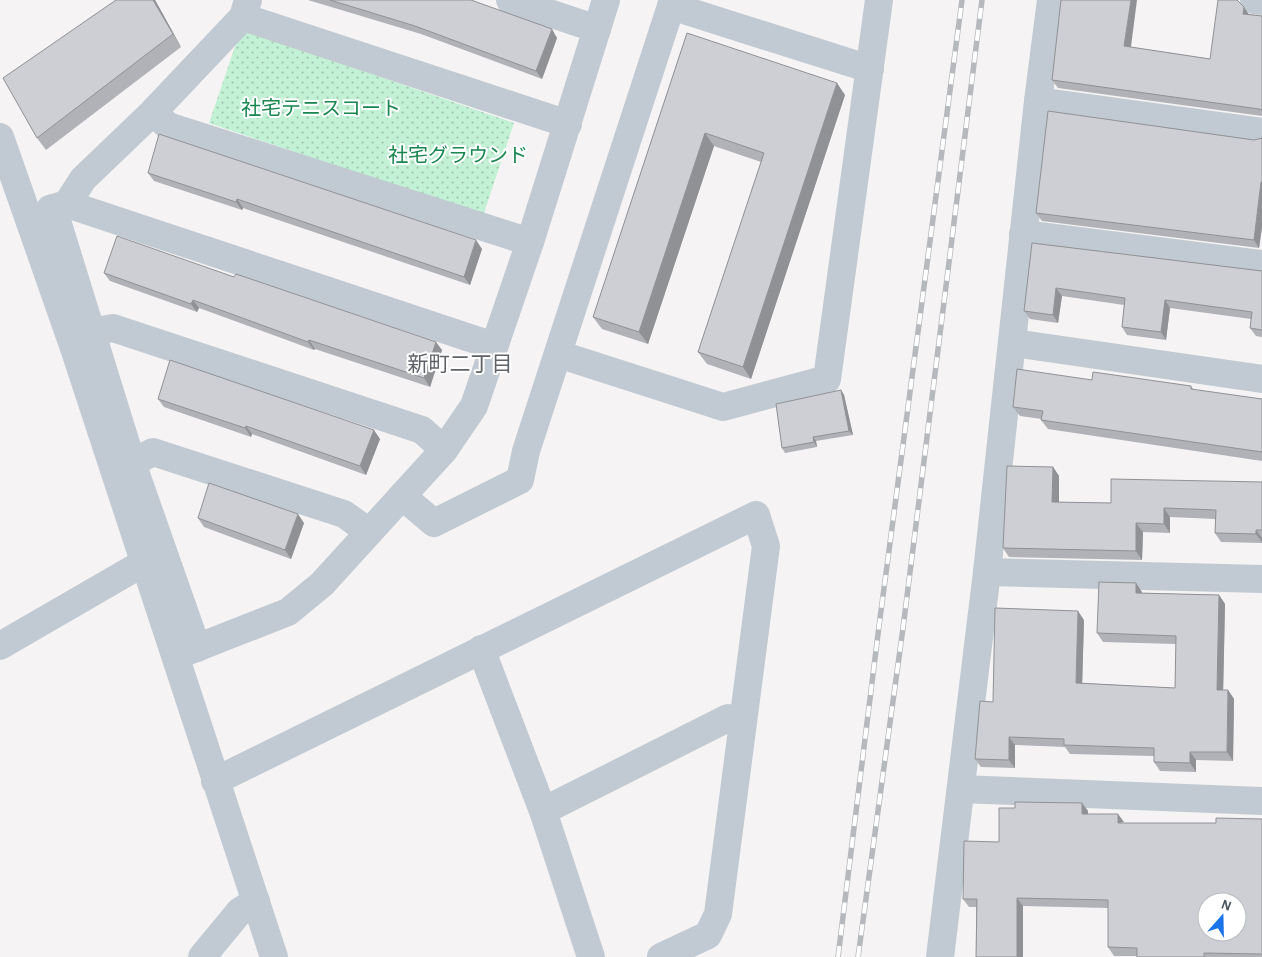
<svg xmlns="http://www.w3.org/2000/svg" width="1262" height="957" font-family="'Alegreya Sans','Noto Sans JP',sans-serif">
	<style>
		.grass { fill: url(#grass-dots) }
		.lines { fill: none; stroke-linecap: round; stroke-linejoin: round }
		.minor { stroke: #c1cad2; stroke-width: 28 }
		.rail-casing { stroke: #b5b8bd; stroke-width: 5.5 }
		.rail { stroke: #fff; stroke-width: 4; stroke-dasharray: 11; stroke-linecap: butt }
		.wall { fill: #b0b2b7 }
		.shaded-wall { fill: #909195 }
		.building { fill: #cdcfd5; stroke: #909195; fill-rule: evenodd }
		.labels { text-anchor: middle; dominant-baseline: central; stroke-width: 4; stroke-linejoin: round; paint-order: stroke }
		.park-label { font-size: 20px; fill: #17864f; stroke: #fff }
		.neighbourhood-label { font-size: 21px; fill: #5f6368; stroke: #fff }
	</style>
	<defs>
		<pattern id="grass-dots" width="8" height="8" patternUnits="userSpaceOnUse" patternTransform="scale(1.25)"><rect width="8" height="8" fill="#c3f1d5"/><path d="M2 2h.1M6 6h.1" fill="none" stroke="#a0c6b0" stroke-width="1.8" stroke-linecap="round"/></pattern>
	</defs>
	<rect width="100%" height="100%" fill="#f5f3f3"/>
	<polygon class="grass" points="241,29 514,123 483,216 209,123"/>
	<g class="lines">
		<g class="minor">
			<polyline points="510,0 597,29"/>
			<polyline points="1254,0 1262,1"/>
			<polyline points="671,6 870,69"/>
			<polyline points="243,17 568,124"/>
			<polyline points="1038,101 1262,132"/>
			<polyline points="153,112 168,126 530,242"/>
			<polyline points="0,137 74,348 274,957"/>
			<polyline points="67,204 494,346"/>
			<polyline points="53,208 132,463 197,648"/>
			<polyline points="50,209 67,204 83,179 153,112 243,17 248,0"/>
			<polyline points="1023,234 1262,264"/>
			<polyline points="91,332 113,328 422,430 444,450"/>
			<polyline points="1013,343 1262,379"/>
			<polyline points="558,354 723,407 827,379 879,0"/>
			<polyline points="132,463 153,452 344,514 369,532"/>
			<polyline points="402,496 434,523 520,480 526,451 673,0"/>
			<polyline points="987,572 1262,579"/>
			<polyline points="0,646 145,562"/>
			<polyline points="481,649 543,811 591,957"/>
			<polyline points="176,656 288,612 322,584 444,450 474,406 530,242 606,0"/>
			<polyline points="215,781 756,515 766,546 718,914 708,935 661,957"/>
			<polyline points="961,789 1262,801"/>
			<polyline points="543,811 728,718 742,720"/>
			<polyline points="202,957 240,911 256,901"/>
			<polyline points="940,957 987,572 1038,101 1051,0"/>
		</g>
		<defs>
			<g id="rail">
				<polyline points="838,957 879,626 962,0"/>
				<polyline points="858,957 903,628 982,0"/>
			</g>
		</defs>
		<use href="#rail" class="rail-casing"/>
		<use href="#rail" class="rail"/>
	</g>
	<g class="wall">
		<polygon points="155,0 181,47 46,150 37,138"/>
		<polygon points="308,0 471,0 557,38 542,79 421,34"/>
		<polygon points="1239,0 1239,2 1249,14 1262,16 1262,116 1058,88 1052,80 1131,47 1210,59"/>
		<polygon points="687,33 845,95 751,379 707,364 698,352 761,162 714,146 648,344 602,329 593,317"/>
		<polygon points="1262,138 1262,227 1259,248 1042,221 1036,213 1254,140"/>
		<polygon points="148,173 482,249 470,285 243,208 242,210 154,181"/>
		<polygon points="1032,243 1262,271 1262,337 1256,336 1250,328 1251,319 1170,308 1166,340 1127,335 1122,327 1124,305 1062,296 1058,323 1030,319 1024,311"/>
		<polygon points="104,273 442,350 430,387 315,349 314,350 199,308 197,312 110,281"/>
		<polygon points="1092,380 1191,386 1194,390 1262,399 1262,461 1048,429 1041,420 1042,419 1020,416 1013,407"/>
		<polygon points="841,390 844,395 853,435 816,441 817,447 785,453 782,448"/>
		<polygon points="158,399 380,439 366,475 252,434 251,437 164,407"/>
		<polygon points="1053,467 1059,476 1059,502 1111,503 1262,482 1262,543 1221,542 1215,533 1215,519 1170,517 1170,533 1143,532 1142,560 1009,557 1003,548"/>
		<polygon points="198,518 304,523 291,559 204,527"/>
		<polygon points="1142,592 1142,593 1219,595 1225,604 1223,690 1228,690 1234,699 1233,761 1196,760 1196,772 1160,771 1154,762 1154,756 1070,754 1065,747 1015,745 1015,768 981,767 975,759 993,702 1084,620 1082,683 1175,688 1176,644 1103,642 1097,633"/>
		<polygon points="1082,803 1088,811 1088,814 1124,823 1216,823 1262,819 1262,957 1137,957 1137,956 1114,956 1108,947 1108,908 1023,906 1023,957 976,957 976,907 969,907 963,899 999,842 1015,808"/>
	</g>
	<g class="shaded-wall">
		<polygon points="153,0 155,0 181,47 173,34"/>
		<polygon points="1131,0 1137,0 1130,54 1124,46"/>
		<polygon points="1244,7 1249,15 1243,14"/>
		<polygon points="552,29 557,38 542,79 536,71"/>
		<polygon points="837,83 845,95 751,379 743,367"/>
		<polygon points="705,133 714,146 648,344 639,332"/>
		<polygon points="1261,182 1262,183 1262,227 1259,248 1254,240"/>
		<polygon points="237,199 243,208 242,210 236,202"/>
		<polygon points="476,240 482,249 470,285 464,277"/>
		<polygon points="1056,288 1062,296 1058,323 1053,315"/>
		<polygon points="193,300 199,308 197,312 191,304"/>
		<polygon points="1165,300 1170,308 1166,340 1161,332"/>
		<polygon points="309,340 315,349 314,350 308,342"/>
		<polygon points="436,342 442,350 430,387 424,378"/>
		<polygon points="841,390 844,395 853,435 849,431"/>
		<polygon points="246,426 252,434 251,437 245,428"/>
		<polygon points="374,430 380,439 366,475 360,466"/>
		<polygon points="813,437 816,441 817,447 814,442"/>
		<polygon points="1053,467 1059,476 1059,511 1052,502"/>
		<polygon points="1164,508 1170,517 1170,533 1164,524"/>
		<polygon points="298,514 304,523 291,559 285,550"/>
		<polygon points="1136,523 1143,532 1142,560 1136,551"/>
		<polygon points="1256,530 1262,538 1262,542 1256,534"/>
		<polygon points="1136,583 1142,592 1142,601 1136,593"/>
		<polygon points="1219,595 1225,604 1223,699 1217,690"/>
		<polygon points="1078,611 1084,620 1082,691 1076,683"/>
		<polygon points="1228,690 1234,699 1233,761 1227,752"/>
		<polygon points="1009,737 1015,745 1015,768 1009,760"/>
		<polygon points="1190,752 1196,760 1196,772 1190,763"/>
		<polygon points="1082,803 1088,811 1088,822 1082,814"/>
		<polygon points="1118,814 1124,822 1118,823"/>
		<polygon points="1017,898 1023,906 1023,957 1017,957"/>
	</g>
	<g class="building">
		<polygon points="116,0 153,0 173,34 37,138 3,78"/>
		<polygon points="330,0 471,0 552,29 536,71 415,26"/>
		<polygon points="1061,0 1131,0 1124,46 1210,59 1218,0 1237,0 1244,7 1243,14 1262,16 1262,110 1259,109 1052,80"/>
		<polygon points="687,33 837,83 743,367 698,352 764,153 705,133 639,332 593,317"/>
		<polygon points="1048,111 1254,140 1262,138 1262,182 1261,182 1254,240 1036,213"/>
		<polygon points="159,134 476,240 464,277 237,199 236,202 148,173"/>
		<polygon points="117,236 234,277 236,274 436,342 424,378 309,340 308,342 193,300 191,304 104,273"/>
		<polygon points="1032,243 1262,271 1262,330 1250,328 1252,312 1165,300 1161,332 1122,327 1125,298 1056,288 1053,315 1024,311"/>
		<polygon points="170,360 374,430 360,466 246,426 245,428 158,399"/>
		<polygon points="1017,369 1092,380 1093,372 1191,386 1191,389 1262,399 1262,452 1041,420 1043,411 1013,407"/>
		<polygon points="841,390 849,431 813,437 814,442 782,448 776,404"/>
		<polygon points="1007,466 1053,467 1052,502 1111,503 1111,479 1262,482 1262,530 1256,530 1256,534 1215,533 1216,510 1164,508 1164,524 1136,523 1136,551 1003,548"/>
		<polygon points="209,483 298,514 285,550 198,518"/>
		<polygon points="1099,582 1136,583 1136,593 1219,595 1217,690 1228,690 1227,752 1190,752 1190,763 1154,762 1154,748 1064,745 1064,739 1009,737 1009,760 975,759 980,701 993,702 995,608 1078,611 1076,683 1175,688 1176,636 1097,633"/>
		<path d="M1015,802l67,1v11h36v9h98v-5l46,1v135l-58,-1v4h-67v-9l-29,-1v-47l-91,-2v59h-41l1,-58h-14l1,-58 35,1v-34h16zM1207,902h30v30h-30z"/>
	</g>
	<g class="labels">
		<g class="park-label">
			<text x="321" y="109">社宅テニスコート</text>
			<text x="458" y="156">社宅グラウンド</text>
		</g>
		<g class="neighbourhood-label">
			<text x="460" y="364">新町二丁目</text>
		</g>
	</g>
	<g transform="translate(1222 917) rotate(20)"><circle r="24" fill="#ffffff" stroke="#b7bbc0"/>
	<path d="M0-4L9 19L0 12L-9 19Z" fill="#1a73e8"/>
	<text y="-8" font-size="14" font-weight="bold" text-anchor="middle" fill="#4a5661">N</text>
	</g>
</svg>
